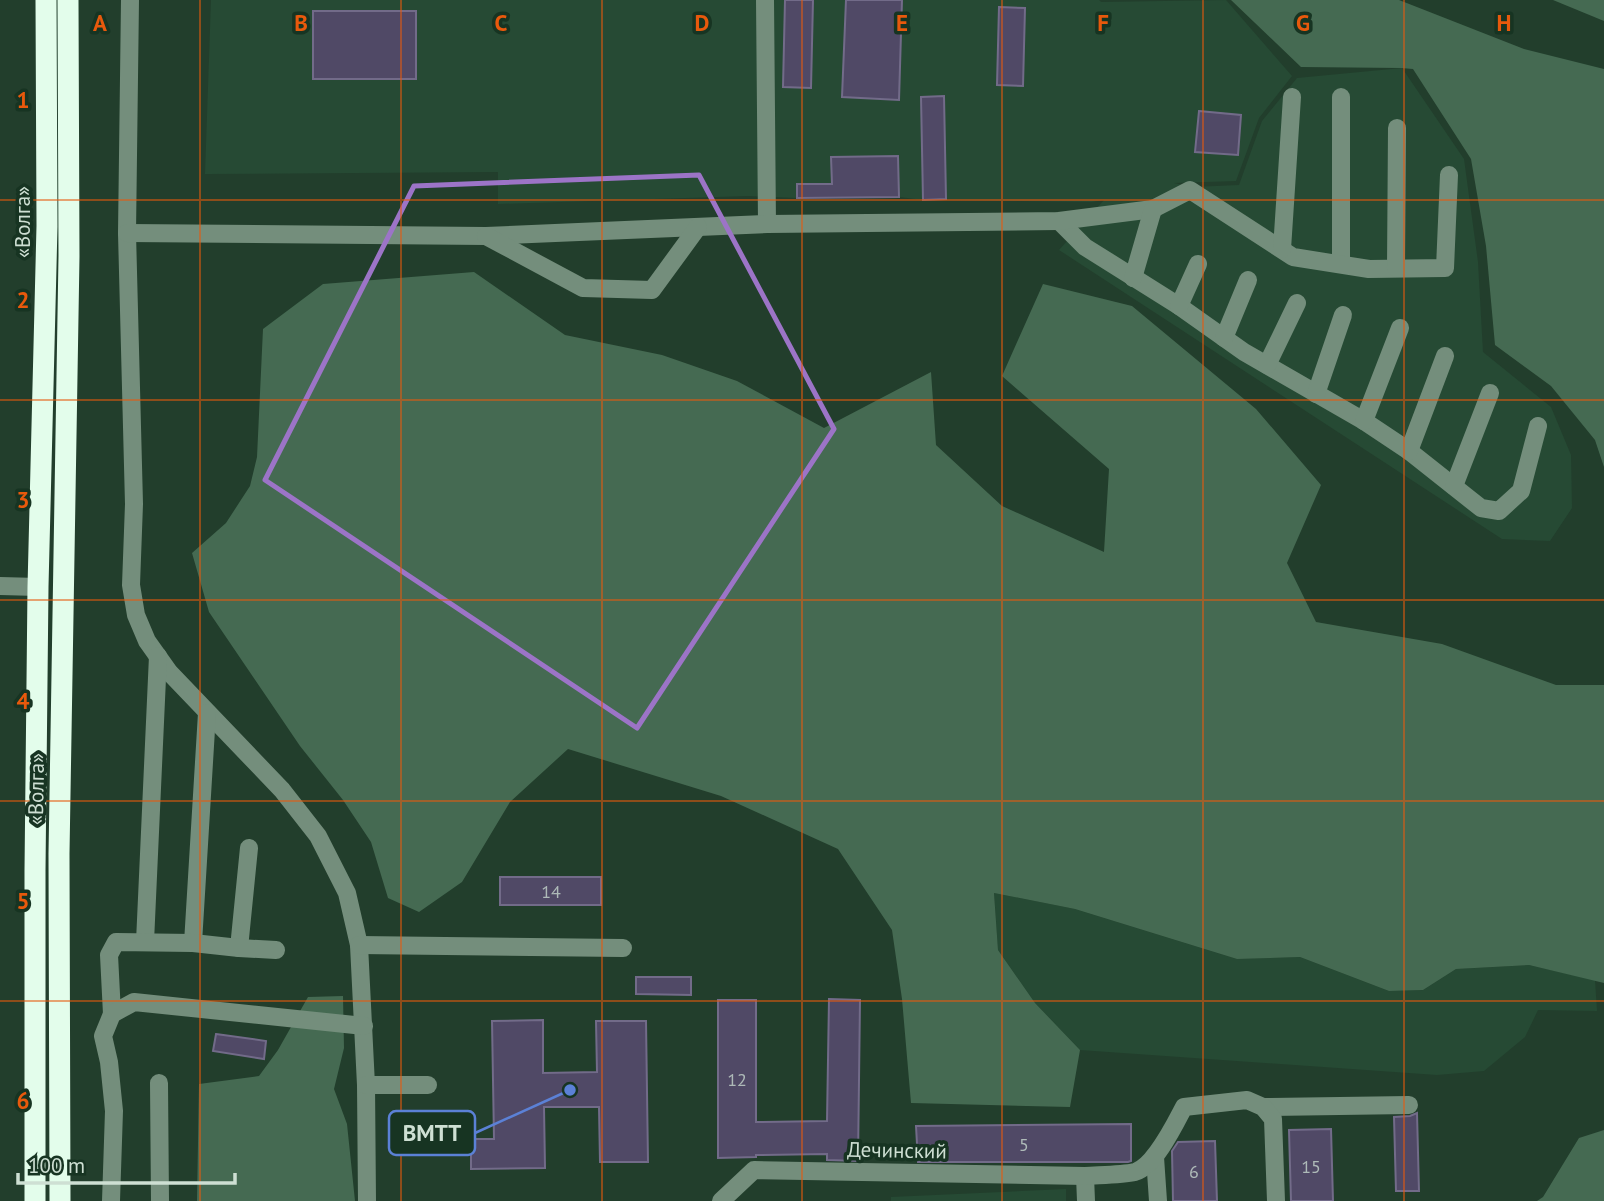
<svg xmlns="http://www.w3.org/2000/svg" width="1604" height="1201" font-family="'PT Sans',sans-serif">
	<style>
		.built { fill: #264a34; fill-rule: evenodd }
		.green { fill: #456a52 }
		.building { fill: #504966; stroke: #726b89; stroke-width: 2 }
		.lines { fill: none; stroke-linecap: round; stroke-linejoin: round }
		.minor { stroke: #748e7c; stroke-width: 18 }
		.highway { stroke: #e3fdeb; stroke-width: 21 }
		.marked { fill: none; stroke: #9c74c7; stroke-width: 5; stroke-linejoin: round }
		.grid { fill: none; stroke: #e8590c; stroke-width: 2; stroke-opacity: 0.55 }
		.labels { text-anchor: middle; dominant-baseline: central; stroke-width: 7; stroke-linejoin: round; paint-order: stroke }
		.number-label { font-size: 18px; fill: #aebab8 }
		.street-label { font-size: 21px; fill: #cedfd3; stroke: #173422 }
		.grid-label { font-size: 23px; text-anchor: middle; font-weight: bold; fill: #e8590c; stroke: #173422; stroke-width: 7; stroke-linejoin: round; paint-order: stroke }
		.leader { fill: none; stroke: #5b81d6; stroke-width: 2.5 }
		.callout-dot { fill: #5b81d6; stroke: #173422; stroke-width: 2.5 }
		.callout { fill: #173422; stroke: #5b81d6; stroke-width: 2.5 }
		.callout-label { font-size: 23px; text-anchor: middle; font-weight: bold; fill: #cedfd3 }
	</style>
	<rect width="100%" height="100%" fill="#223e2c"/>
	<g class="built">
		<path d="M211,0h574l-2,87 28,1 2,-88h33l-4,97 56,3 4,-100h197l2,2 125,-2 66,76 -33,42 -23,63 -62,2 19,4 46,-2 23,-64 35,-43 105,-10 62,91 14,103 5,90 68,55 20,48 1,53 -22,33 -48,-2 -443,-289 45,-50 -12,2 -169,-2 -24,-3 -102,1 -49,-2 -250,8v-32l-293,2zM1025,8l-2,77h-26zM313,11h103v68h-103z"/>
		<polygon points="994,893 1075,909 1237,959 1300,957 1389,991 1423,990 1456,969 1529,965 1595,980 1597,1011 1538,1010 1525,1037 1484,1071 1437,1075 1080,1050 1035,1003 998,950"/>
		<polygon points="1066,1189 1066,1201 891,1201 891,1197"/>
	</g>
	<g class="green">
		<polygon points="1231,0 1399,0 1524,49 1604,69 1604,467 1595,440 1551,386 1495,345 1486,246 1471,159 1413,69 1401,68 1301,67"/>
		<polygon points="1553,0 1604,0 1604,21"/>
		<polygon points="474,272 565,335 662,355 737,381 824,428 931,372 936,445 1002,506 1104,552 1109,469 1002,376 1043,284 1132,306 1256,409 1321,485 1287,563 1316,622 1442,644 1556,685 1604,685 1604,983 1529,965 1456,969 1423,990 1389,991 1300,957 1237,959 1075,909 994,893 998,950 1035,1003 1080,1050 1070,1107 911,1103 902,999 892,930 838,849 721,796 568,749 510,802 462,882 419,912 388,898 371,842 343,800 300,746 209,612 192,553 226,523 250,486 257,457 263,329 323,284"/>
		<polygon points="343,996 344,1048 334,1089 347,1124 355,1201 197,1201 199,1084 259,1076 278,1050 308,997"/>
		<polygon points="1604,1130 1604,1201 1537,1201 1543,1197 1579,1138"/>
	</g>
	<g class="building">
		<polygon points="785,0 813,0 811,88 783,87"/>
		<polygon points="846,0 902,0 899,100 842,97"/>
		<polygon points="999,7 1025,8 1023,86 997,85"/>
		<rect x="313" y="11" width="103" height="68"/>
		<polygon points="944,96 946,199 923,200 921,97"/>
		<polygon points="1199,111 1241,115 1238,155 1195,152"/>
		<polygon points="898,156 899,197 797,198 797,184 832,184 831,157"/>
		<rect x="500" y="877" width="101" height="28"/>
		<polygon points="636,977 691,977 691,995 636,994"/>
		<polygon points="829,999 860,1000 858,1161 827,1160 827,1154 756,1155 756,1157 718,1158 718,1000 756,1000 756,1122 827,1121"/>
		<polygon points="543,1020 543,1073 597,1072 596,1021 646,1021 648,1162 600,1162 599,1107 544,1107 545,1168 471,1169 471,1139 494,1139 492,1021"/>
		<polygon points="216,1034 266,1041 264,1059 213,1051"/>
		<polygon points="1417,1113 1419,1191 1396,1191 1394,1117 1410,1116"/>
		<polygon points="1131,1124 1131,1161 1128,1162 918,1162 916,1126"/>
		<polygon points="1331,1129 1333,1201 1291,1201 1289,1130"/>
		<polygon points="1215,1141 1217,1201 1173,1201 1172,1151 1178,1142"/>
	</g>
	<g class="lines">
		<g class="minor">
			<polyline points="130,0 127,233 134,504 131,585 136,615 147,641 169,672 282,790 318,836 347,893 359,945 366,1085 367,1201"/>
			<polyline points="765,0 767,224"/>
			<polyline points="1341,97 1341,264"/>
			<polyline points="1059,221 1085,247 1179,306 1244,352 1364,421 1409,451 1481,508 1499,511 1521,491 1538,426"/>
			<polyline points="127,233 486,236 767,224 1059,221 1153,209 1190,190 1293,257 1369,269 1445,268 1449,175"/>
			<polyline points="486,236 583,288 652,290 698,227"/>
			<polyline points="1282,249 1292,97"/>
			<polyline points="1396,268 1397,128"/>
			<polyline points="1133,278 1153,209"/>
			<polyline points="1179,306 1198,264"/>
			<polyline points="1224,338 1248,280"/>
			<polyline points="1267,365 1297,303"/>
			<polyline points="1316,394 1343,315"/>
			<polyline points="1364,421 1400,328"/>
			<polyline points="1409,451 1445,356"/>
			<polyline points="1454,486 1490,393"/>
			<polyline points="0,586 38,587"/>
			<polyline points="145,942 158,656"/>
			<polyline points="193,943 207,713"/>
			<polyline points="359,945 623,948"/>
			<polyline points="239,948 249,848"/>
			<polyline points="112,1014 109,955 116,942 193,943 239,948 276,950"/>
			<polyline points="159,1083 160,1201"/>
			<polyline points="366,1085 428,1085"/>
			<polyline points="1263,1107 1409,1105"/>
			<polyline points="1155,1157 1158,1201"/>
			<polyline points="1085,1176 1086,1201"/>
			<polyline points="111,1201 114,1111 109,1062 103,1036 112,1014 134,1002 364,1026"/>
			<path d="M721,1201l33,-31 331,6c14,-1 37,-1 50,-4 20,-6 40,-48 49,-65l63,-7 16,7 10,12 3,82"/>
		</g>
		<g class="highway">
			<polyline points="35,1201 35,871 38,587 47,226 46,0"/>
			<polyline points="60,1201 59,854 69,256 68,0"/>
		</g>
	</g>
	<path class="marked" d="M699,175l135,254 -197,299 -372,-248 149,-294z"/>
	<path class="grid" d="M200,0v1201M401,0v1201M602,0v1201M802,0v1201M1002,0v1201M1203,0v1201M1404,0v1201M0,200h1604M0,400h1604M0,600h1604M0,801h1604M0,1001h1604"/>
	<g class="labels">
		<g class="number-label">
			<text x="551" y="891">14</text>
			<text x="737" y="1079">12</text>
			<text x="1024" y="1144">5</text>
			<text x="1311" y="1166">15</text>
			<text x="1194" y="1171">6</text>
		</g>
		<g class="street-label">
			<text transform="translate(22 222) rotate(-90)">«Волга»</text>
			<text transform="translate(36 789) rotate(-89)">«Волга»</text>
			<text transform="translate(897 1150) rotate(1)">Дечинский</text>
		</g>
	</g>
	<g class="grid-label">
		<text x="100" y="31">A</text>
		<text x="301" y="31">B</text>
		<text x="501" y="31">C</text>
		<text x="702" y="31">D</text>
		<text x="902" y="31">E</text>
		<text x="1103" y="31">F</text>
		<text x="1303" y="31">G</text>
		<text x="1504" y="31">H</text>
		<text x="23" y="108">1</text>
		<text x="23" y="308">2</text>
		<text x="23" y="508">3</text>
		<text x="23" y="709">4</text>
		<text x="23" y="909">5</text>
		<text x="23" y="1109">6</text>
	</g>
	<path class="leader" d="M570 1090L475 1133"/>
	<circle class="callout-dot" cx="570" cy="1090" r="7"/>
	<rect class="callout" x="389" y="1111" width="86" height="44" rx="7"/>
	<g class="callout-label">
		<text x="432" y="1141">ВМТТ</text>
	</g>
	<path d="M18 1173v10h217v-10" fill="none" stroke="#cedfd3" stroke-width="3.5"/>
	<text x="28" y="1173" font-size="21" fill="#cedfd3" stroke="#173422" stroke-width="5" paint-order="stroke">100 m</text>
</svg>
